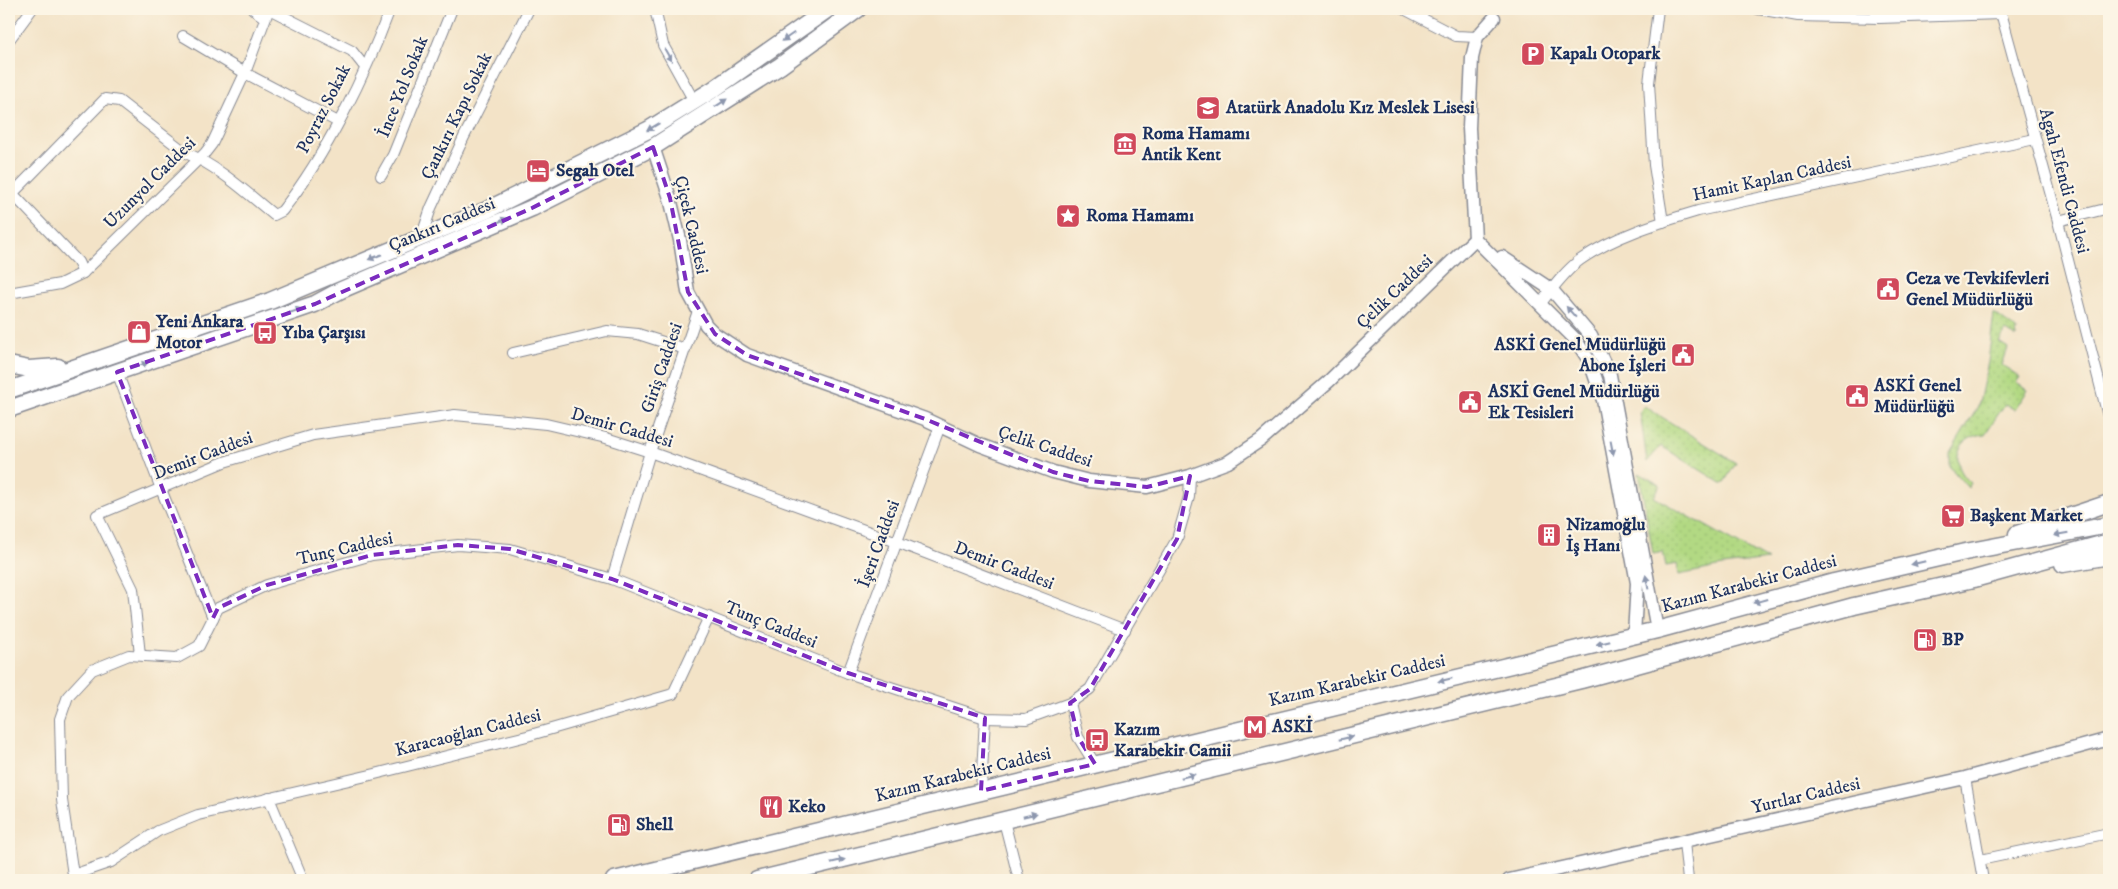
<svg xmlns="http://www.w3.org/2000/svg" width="2118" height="889" font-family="'IM FELL DW Pica',serif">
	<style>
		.grass { fill: url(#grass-dots); stroke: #668470 }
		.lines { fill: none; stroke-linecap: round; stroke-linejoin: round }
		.minor-casing { stroke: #878992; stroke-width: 12 }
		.tertiary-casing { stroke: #878992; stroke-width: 15 }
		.primary-casing { stroke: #878992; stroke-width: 19 }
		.minor { stroke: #fff; stroke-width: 10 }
		.tertiary { stroke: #fff; stroke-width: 12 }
		.primary { stroke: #fff; stroke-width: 16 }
		.oneway { fill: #8d97ae }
		.marked { fill: none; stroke: #7b2cbf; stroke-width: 4; stroke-dasharray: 10 6; stroke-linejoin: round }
		.labels { text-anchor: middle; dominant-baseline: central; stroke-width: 4.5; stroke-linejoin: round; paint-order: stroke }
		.poi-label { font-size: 18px; font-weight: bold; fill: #1b2f5e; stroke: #fcf5e5; text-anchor: start }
		.street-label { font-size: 18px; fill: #1b2f5e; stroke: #fcf5e5 }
	</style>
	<defs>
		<pattern id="grass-dots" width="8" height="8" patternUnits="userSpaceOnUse" patternTransform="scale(1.25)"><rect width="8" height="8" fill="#b2d983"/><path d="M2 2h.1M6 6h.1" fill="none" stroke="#98bb74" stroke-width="1.8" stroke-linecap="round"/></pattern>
	</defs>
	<rect width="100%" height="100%" fill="#fcf5e5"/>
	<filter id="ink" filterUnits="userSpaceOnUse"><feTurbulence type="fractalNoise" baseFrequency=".02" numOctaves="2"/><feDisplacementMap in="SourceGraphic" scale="10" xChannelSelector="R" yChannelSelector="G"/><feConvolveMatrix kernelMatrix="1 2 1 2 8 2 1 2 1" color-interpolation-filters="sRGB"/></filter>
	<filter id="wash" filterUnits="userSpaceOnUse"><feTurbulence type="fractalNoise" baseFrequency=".0096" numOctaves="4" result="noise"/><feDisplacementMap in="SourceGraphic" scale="20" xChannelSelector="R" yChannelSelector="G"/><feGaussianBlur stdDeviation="1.12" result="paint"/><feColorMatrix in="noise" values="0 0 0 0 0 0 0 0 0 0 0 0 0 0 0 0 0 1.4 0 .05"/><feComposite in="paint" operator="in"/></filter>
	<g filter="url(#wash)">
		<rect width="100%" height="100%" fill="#f3e3c7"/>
		<g class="grass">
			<path d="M1994,313l23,17 -1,7 -10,-6 -7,11 9,6 -6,17 18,12 -4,6 12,7 -13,20 -10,-6 -20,30c-30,3 -36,30 -14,49l-3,5 -18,-21v-14l28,-46 10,-45z"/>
			<polygon points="1644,406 1736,463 1723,484 1661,446 1647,462 1640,412"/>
			<polygon points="1639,473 1660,485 1654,497 1767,560 1723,566 1679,575 1677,564 1666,566 1663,552 1653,554"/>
		</g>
	</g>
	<g filter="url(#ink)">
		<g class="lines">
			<defs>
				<g id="minor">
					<polyline points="253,9 265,18"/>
					<polyline points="269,9 352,51 364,66"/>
					<polyline points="655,9 663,45 694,101"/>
					<polyline points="1404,9 1456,36 1477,37"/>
					<polyline points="1658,9 1649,83 1654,165 1663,222"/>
					<polyline points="1758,9 1798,16 1879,18 2001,14"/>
					<polyline points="2000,9 2058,221 2109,420"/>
					<polyline points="183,36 245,73 338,122"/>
					<polyline points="9,40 32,9"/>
					<polyline points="381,176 393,155 452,9"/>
					<polyline points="9,190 78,262 83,273"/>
					<path d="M12,194l93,-95 14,2 67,52c32,13 61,40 88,62l8,-4c44,-56 83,-135 108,-202"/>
					<polyline points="2058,221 2109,208"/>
					<polyline points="421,238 431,208 464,137 529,9"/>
					<polyline points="9,293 60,284 83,273 205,153 212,144 245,73 269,9"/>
					<path d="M1541,303c11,-14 24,-32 39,-43 34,-24 78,-37 118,-49l337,-72"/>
					<polyline points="513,353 607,331 638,334 685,349"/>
					<polyline points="117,372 161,489 213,618"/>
					<polyline points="612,579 650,452 698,311"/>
					<polyline points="709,617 673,694 527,736 375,774 198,815 158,831 111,862 73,875 62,800 60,719 68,696 92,670 129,655 177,658 199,646 218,608 267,585 372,555 458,545 510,549 612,579 848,673 985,718 1026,719 1070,703 1090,689 1177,539 1189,497 1190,476"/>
					<polyline points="140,655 133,589 97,515 224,462 313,435 455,415 546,424 606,438 650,452 897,542 1125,630"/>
					<polyline points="848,673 940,426"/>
					<polyline points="1070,703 1078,737 1095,764"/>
					<polyline points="1965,778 1983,880"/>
					<polyline points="981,791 985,718"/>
					<polyline points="269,798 303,880"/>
					<polyline points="1004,821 1019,880"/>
					<polyline points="1684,842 1688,880"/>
					<polyline points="1980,860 2109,833"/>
				</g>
				<g id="tertiary">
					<polyline points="1494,18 1477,37 1472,58 1469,128 1475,239 1575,339 1590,362 1603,400 1637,583 1634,635"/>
					<polyline points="653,147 670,198 680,240 688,292 706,325 715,334 747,355 925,419 980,445 1053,472 1089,481 1147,487 1190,476 1228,462 1261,440 1329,381 1475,239"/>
					<polyline points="1502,257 1552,290 1591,336 1610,375 1657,630"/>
					<polyline points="1509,880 1965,778 2109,739"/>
				</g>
				<g id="primary">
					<polyline points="9,365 29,369 58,367"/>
					<polyline points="9,390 270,301 487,210 648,130 714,89 828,9"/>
					<polyline points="9,409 315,304 341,290 532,208 653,147 780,66 858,9"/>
					<polyline points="2017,534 2109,503"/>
					<polyline points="2063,564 2109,556"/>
					<polyline points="614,880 1657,630 1834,582 1965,552 2109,525"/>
					<polyline points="757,880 1581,680 1854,606 1974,579 2109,542"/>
				</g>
			</defs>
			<use href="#minor" class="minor-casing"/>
			<use href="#tertiary" class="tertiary-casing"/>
			<use href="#primary" class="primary-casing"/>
			<use href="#minor" class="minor"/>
			<use href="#tertiary" class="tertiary"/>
			<use href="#primary" class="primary"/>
		</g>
		<defs><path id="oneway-solid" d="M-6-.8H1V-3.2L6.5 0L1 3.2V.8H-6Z" transform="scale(1.25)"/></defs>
		<g class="oneway">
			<use href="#oneway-solid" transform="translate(788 37) rotate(145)"/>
			<use href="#oneway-solid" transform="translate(668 55) rotate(61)"/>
			<use href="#oneway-solid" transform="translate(721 103) rotate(-33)"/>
			<use href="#oneway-solid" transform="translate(653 127) rotate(149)"/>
			<use href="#oneway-solid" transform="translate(501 221) rotate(-23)"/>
			<use href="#oneway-solid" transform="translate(375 257) rotate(159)"/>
			<use href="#oneway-solid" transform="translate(295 311) rotate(-19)"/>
			<use href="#oneway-solid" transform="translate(1571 312) rotate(-131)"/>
			<use href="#oneway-solid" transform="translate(141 365) rotate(-17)"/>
			<use href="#oneway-solid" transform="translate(1612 448) rotate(79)"/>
			<use href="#oneway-solid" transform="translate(2061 534) rotate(170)"/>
			<use href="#oneway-solid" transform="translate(1918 563) rotate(167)"/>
			<use href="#oneway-solid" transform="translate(1647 582) rotate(-101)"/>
			<use href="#oneway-solid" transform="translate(1760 601) rotate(164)"/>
			<use href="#oneway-solid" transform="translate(1603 643) rotate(167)"/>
			<use href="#oneway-solid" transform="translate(1445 680) rotate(167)"/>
			<use href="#oneway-solid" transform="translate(1346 738) rotate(-14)"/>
			<use href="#oneway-solid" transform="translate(1188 776) rotate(-14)"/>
			<use href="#oneway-solid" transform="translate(1030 815) rotate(-14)"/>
			<use href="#oneway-solid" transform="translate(838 861) rotate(-13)"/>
		</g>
	</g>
	<path class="marked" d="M653,147l17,51 18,94 27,42 32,21 178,64 128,53 36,9 58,6 43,-11 -13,63 -87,150 -20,14 8,34 17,27 -114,27 4,-73 -137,-45 -236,-94 -102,-30 -52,-4 -86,10 -105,30 -49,23 -5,10 -96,-246 198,-68 217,-96z"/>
	<defs>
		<symbol id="parking-square" viewBox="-11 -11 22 22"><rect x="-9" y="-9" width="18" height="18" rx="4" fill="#d1495b" stroke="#fcf5e5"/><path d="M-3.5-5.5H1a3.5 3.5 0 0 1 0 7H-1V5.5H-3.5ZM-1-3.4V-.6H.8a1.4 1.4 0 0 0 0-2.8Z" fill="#fff"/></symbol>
		<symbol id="school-square" viewBox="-11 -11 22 22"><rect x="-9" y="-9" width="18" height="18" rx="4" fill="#d1495b" stroke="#fcf5e5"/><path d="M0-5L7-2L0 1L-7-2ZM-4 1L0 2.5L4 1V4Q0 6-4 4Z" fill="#fff"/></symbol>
		<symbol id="museum-square" viewBox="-11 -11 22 22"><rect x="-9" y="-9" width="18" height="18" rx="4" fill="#d1495b" stroke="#fcf5e5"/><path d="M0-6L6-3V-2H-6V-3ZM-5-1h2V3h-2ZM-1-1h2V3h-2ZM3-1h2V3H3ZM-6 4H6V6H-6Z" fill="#fff"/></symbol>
		<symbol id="hotel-square" viewBox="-11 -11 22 22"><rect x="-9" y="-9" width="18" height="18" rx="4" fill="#d1495b" stroke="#fcf5e5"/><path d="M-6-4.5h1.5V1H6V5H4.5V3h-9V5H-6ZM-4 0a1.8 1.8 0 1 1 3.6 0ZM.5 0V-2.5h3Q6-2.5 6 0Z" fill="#fff"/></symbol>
		<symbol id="sight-square" viewBox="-11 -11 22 22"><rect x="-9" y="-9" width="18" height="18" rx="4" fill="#d1495b" stroke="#fcf5e5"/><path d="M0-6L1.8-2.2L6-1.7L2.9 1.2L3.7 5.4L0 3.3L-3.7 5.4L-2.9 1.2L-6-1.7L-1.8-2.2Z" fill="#fff"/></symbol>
		<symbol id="civic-square" viewBox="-11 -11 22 22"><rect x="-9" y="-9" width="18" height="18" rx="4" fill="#d1495b" stroke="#fcf5e5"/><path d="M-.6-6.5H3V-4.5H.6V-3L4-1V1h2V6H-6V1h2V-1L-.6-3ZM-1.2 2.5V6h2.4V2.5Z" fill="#fff"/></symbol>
		<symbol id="shop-square" viewBox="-11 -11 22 22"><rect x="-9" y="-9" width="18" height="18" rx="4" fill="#d1495b" stroke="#fcf5e5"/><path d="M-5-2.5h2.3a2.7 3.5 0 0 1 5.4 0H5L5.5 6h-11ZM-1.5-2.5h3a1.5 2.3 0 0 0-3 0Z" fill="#fff"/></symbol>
		<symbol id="bus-square" viewBox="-11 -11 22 22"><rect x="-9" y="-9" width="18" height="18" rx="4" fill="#d1495b" stroke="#fcf5e5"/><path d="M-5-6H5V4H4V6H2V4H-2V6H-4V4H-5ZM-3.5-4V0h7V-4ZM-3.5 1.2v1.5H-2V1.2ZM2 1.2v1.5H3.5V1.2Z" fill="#fff"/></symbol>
		<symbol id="supermarket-square" viewBox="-11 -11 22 22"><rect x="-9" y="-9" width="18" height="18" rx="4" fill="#d1495b" stroke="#fcf5e5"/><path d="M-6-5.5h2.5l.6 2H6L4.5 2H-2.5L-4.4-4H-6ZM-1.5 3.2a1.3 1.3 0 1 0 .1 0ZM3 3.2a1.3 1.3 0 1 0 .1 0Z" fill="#fff"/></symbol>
		<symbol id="building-square" viewBox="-11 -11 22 22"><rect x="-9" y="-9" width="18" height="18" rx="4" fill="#d1495b" stroke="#fcf5e5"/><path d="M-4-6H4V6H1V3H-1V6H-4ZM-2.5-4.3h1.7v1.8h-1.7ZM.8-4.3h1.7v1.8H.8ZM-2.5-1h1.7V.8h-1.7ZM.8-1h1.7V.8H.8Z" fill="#fff"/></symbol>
		<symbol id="fuel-square" viewBox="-11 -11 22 22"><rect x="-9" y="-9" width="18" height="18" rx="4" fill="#d1495b" stroke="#fcf5e5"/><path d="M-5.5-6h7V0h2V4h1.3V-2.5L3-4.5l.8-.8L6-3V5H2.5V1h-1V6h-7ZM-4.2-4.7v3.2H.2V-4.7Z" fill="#fff"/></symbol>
		<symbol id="metro-square" viewBox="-11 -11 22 22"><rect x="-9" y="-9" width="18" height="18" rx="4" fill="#d1495b" stroke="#fcf5e5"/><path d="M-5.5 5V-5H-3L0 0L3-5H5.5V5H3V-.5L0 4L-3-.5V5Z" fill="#fff"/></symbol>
		<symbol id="restaurant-square" viewBox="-11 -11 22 22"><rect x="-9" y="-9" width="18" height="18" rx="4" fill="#d1495b" stroke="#fcf5e5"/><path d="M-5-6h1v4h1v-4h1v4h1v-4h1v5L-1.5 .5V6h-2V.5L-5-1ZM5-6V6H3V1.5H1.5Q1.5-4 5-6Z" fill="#fff"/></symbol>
	</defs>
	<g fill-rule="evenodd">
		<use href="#parking-square" x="1519" y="40" width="28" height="28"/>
		<use href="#school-square" x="1194" y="94" width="28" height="28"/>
		<use href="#museum-square" x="1111" y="130" width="28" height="28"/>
		<use href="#hotel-square" x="524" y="157" width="28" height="28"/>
		<use href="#sight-square" x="1054" y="202" width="28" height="28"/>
		<use href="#civic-square" x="1874" y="275" width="28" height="28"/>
		<use href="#shop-square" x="125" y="318" width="28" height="28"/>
		<use href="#bus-square" x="251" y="319" width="28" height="28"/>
		<use href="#civic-square" x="1669" y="341" width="28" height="28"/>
		<use href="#civic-square" x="1843" y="382" width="28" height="28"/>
		<use href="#civic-square" x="1456" y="388" width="28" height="28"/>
		<use href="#supermarket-square" x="1939" y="502" width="28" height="28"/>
		<use href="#building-square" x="1535" y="521" width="28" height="28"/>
		<use href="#fuel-square" x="1911" y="626" width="28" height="28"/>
		<use href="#metro-square" x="1241" y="713" width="28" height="28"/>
		<use href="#bus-square" x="1083" y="726" width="28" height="28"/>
		<use href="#restaurant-square" x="757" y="793" width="28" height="28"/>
		<use href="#fuel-square" x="605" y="811" width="28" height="28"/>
	</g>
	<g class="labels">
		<g class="poi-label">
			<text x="1550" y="54">Kapalı Otopark</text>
			<text x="1226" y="108">Atatürk Anadolu Kız Meslek Lisesi</text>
			<text x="1142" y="134">Roma Hamamı<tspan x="1142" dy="21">Antik Kent</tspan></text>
			<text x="556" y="171">Segah Otel</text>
			<text x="1086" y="216">Roma Hamamı</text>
			<text x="1906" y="279">Ceza ve Tevkifevleri<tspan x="1906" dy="21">Genel Müdürlüğü</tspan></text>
			<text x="156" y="322">Yeni Ankara<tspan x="156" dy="21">Motor</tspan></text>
			<text x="282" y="333">Yıba Çarşısı</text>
			<text x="1666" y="345" text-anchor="end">ASKİ Genel Müdürlüğü<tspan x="1666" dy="21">Abone İşleri</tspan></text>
			<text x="1874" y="386">ASKİ Genel<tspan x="1874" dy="21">Müdürlüğü</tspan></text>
			<text x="1488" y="392">ASKİ Genel Müdürlüğü<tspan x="1488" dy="21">Ek Tesisleri</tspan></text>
			<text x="1970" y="516">Başkent Market</text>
			<text x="1566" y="525">Nizamoğlu<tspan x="1566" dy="21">İş Hanı</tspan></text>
			<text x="1942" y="640">BP</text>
			<text x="1272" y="727">ASKİ</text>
			<text x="1114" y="730">Kazım<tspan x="1114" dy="21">Karabekir Camii</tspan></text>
			<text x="788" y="807">Keko</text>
			<text x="636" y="825">Shell</text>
		</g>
		<g class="street-label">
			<text transform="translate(403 87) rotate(-68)">İnce Yol Sokak</text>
			<text transform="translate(324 109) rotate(-63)">Poyraz Sokak</text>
			<text transform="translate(457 116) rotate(-64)">Çankırı Kapı Sokak</text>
			<text transform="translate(1772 179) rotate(-12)">Hamit Kaplan Caddesi</text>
			<text transform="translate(2064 181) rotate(75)">Agah Efendi Caddesi</text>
			<text transform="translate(150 183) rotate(-45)">Uzunyol Caddesi</text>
			<text transform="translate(442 225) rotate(-23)">Çankırı Caddesi</text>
			<text transform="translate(691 225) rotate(77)">Çiçek Caddesi</text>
			<text transform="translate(1395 292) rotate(-44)">Çelik Caddesi</text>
			<text transform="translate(662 368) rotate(-71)">Giriş Caddesi</text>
			<text transform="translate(622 428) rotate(16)">Demir Caddesi</text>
			<text transform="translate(1045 447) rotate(18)">Çelik Caddesi</text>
			<text transform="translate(203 456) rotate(-21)">Demir Caddesi</text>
			<text transform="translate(879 544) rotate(-70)">İşeri Caddesi</text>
			<text transform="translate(345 549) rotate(-13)">Tunç Caddesi</text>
			<text transform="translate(1004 566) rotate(21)">Demir Caddesi</text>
			<text transform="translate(1749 584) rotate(-15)">Kazım Karabekir Caddesi</text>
			<text transform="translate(771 625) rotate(22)">Tunç Caddesi</text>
			<text transform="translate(1357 681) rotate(-13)">Kazım Karabekir Caddesi</text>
			<text transform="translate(468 733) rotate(-14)">Karacaoğlan Caddesi</text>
			<text transform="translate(963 775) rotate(-14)">Kazım Karabekir Caddesi</text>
			<text transform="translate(1806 796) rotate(-13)">Yurtlar Caddesi</text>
		</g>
	</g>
	<rect width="2118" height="889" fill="none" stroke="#fcf5e5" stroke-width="30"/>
</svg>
